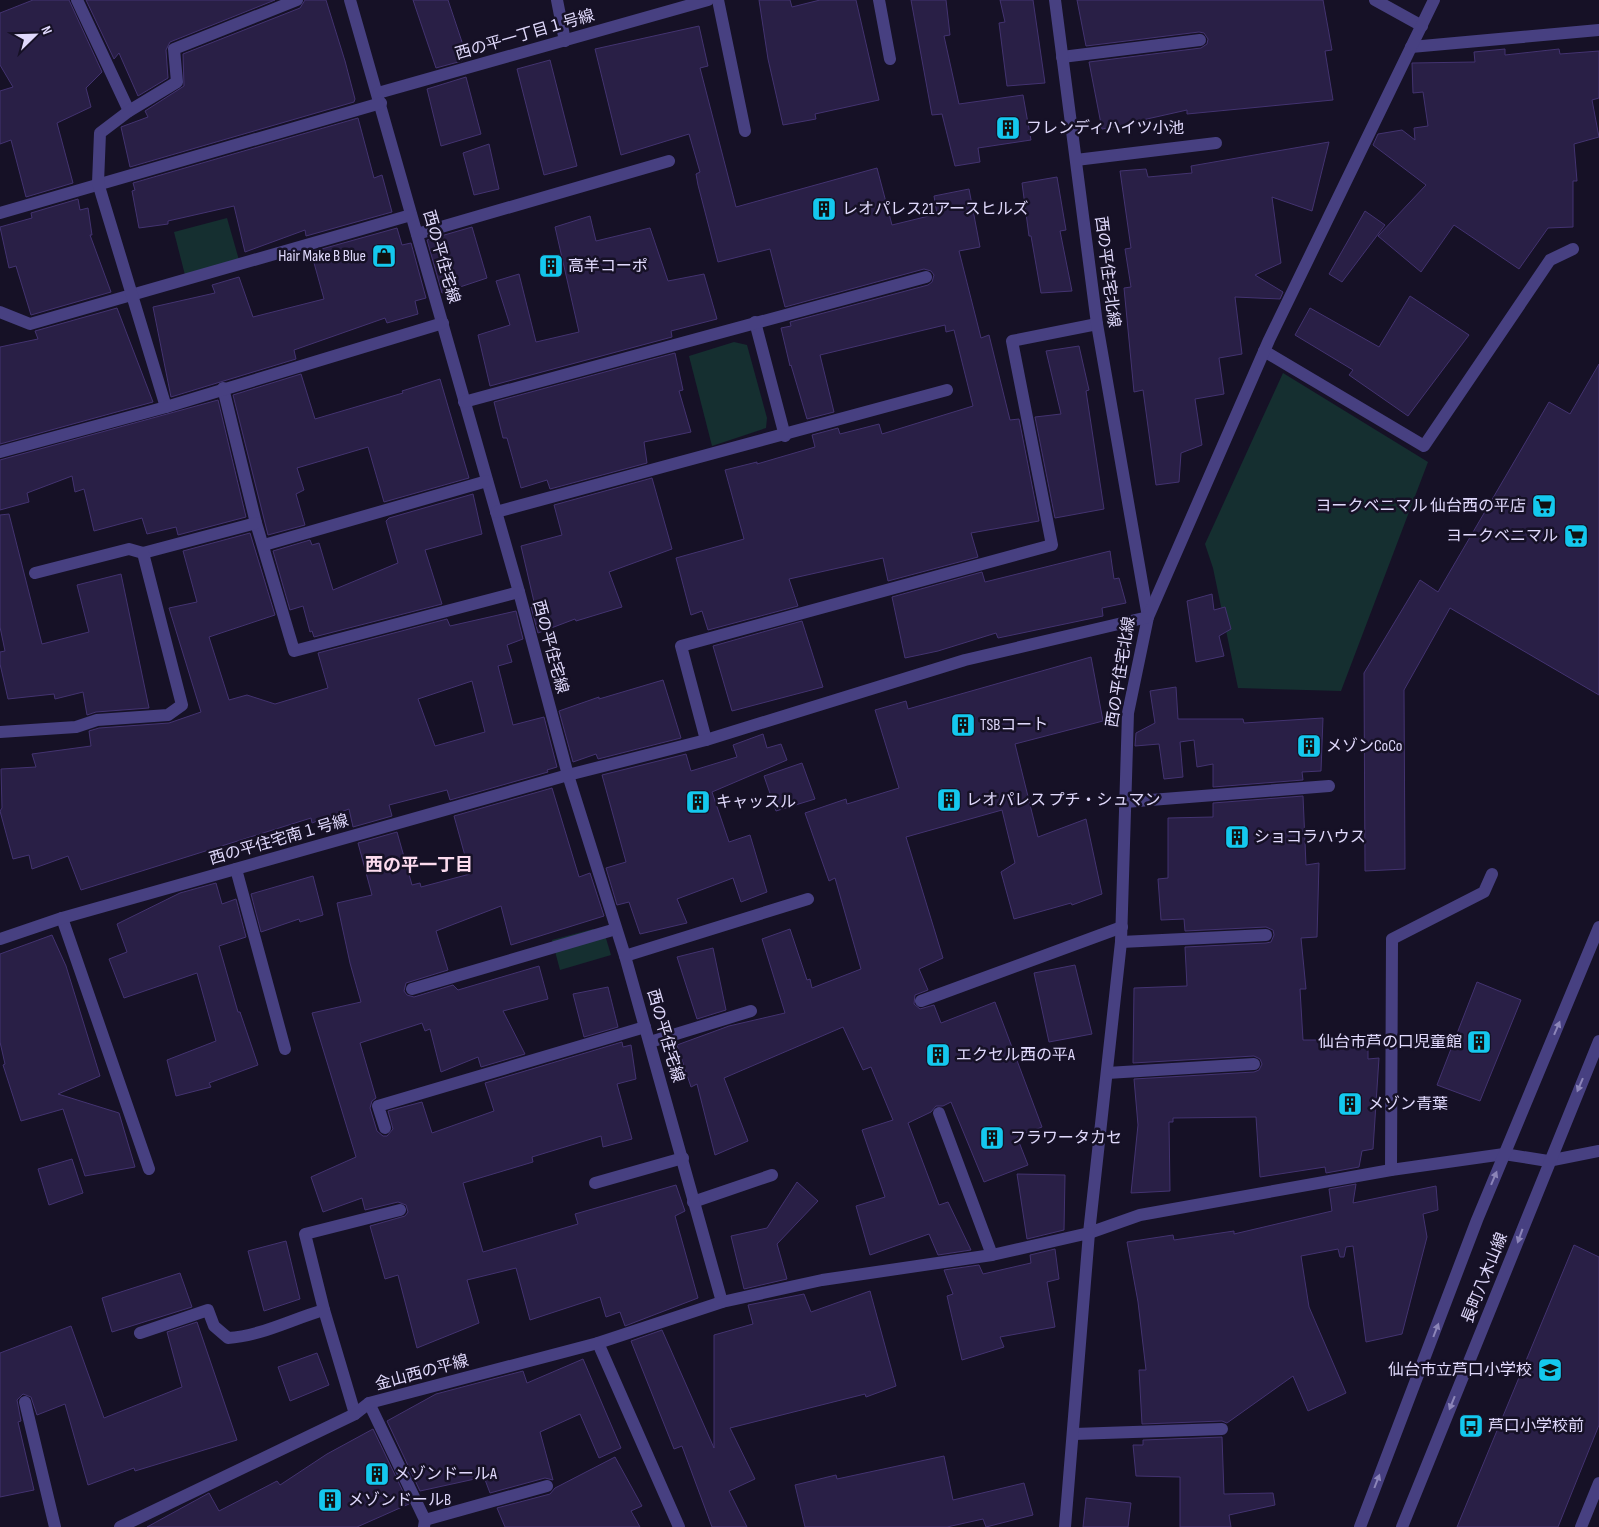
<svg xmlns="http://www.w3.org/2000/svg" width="1599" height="1527" font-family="'Sofia Sans Condensed','Noto Sans JP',sans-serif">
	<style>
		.green { fill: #152f30 }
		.building { fill: #291f46; stroke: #433370; fill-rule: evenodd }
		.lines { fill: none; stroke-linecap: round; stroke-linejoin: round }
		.service { stroke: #474081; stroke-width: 12 }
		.minor { stroke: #474081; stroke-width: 12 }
		.tertiary { stroke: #474081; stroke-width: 12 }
		.oneway { fill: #8c85b8 }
		.labels { text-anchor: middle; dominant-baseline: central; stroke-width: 5; stroke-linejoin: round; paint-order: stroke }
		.street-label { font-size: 16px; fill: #e0d9fc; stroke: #161126 }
		.poi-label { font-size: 16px; fill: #e0d9fc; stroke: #161126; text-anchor: start }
		.neighbourhood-label { font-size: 18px; font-weight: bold; fill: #fcdbee; stroke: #161126 }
	</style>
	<rect width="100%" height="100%" fill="#161126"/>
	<g class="green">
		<polygon points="227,218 239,260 185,275 174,232"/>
		<polygon points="734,342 747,345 767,418 766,428 712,446 689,356"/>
		<polygon points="1283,373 1428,462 1341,691 1238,688 1213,568 1205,544"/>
		<polygon points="593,929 605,935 611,955 560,970 552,940"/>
	</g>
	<g class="building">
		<polygon points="33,0 69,0 102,72 86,88 91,107 57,123 73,183 26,197 11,140 0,144 0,91 13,87 0,65 0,13"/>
		<polygon points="86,0 275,0 170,42 166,50 168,78 138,96 119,53 114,59"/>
		<polygon points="305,0 326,0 345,61 355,99 354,102 130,167 121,127 148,117 145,111 184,86 183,54 300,8"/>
		<polygon points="413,0 448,0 463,45 458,47 462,61 436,68"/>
		<polygon points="759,0 790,0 792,7 820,0 856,0 879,100 815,114 816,119 783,125 768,59"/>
		<polygon points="911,0 946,0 950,35 944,36 959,104 1023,95 1031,140 978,148 980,162 955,166 942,114 932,115"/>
		<polygon points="1000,0 1033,0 1045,83 1007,86 999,23 1005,22"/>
		<polygon points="1077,0 1323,0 1332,50 1325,51 1333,100 1187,114 1187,110 1138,121 1139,123 1102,129 1089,62 1201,48 1207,44 1208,39 1204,33 1199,32 1086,46"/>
		<polygon points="699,26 708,66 700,68 736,207 877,168 892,225 937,214 934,196 969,189 980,247 959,251 981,338 989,335 1010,420 1019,419 1039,521 971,533 978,557 888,581 883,558 789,579 798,606 708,630 702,611 691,615 676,558 744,539 725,470 757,462 757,464 815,447 812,435 838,428 840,434 879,424 882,434 973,406 954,330 946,332 945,325 820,355 834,412 807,419 791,365 790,366 781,328 791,326 790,322 928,285 932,282 934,275 931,271 924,269 785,307 770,249 718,262 698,185 696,174 700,172 689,134 621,155 595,49"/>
		<polygon points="1505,49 1505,55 1559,49 1560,54 1599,51 1599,98 1592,100 1599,137 1574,144 1577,181 1573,181 1573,227 1548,228 1519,269 1454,225 1421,272 1378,236 1426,185 1373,145 1378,134 1402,130 1415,140 1414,128 1428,126 1423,92 1413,93 1412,63 1475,62 1474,52"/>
		<polygon points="550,60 577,166 544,175 517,69"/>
		<polygon points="466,77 481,134 441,146 427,89"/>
		<polygon points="358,118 374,178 382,175 392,212 306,236 305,230 245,252 234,206 168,221 168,224 139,228 132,191 135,190 133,183"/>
		<polygon points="1329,142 1312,211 1272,197 1281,263 1255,275 1283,292 1280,299 1235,297 1242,354 1219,358 1224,394 1195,399 1202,445 1181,453 1179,482 1156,485 1143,390 1134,392 1124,288 1131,287 1125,249 1131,248 1120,171 1146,169 1148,177 1192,173 1191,166"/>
		<polygon points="489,144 499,189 474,195 463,153"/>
		<polygon points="1057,177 1066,230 1060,231 1072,291 1041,293 1031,236 1029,236 1022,183"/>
		<polygon points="78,199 80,210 88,208 92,235 90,235 111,292 31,315 16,266 9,268 0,227 32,218 31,213"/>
		<polygon points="1365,211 1385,225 1342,282 1329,274"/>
		<polygon points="590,216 596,241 650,228 668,281 704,274 717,319 671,331 672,337 490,386 478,335 510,325 496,281 519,274 536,342 579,332 555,227"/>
		<polygon points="472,227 487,278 442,293 427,240"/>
		<polygon points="397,228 402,245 411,243 426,298 415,301 418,314 387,323 385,318 294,350 296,359 171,397 153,307 215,293 212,285 239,277 253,317 324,299 311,252"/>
		<polygon points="1410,296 1469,335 1408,416 1349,375 1353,370 1295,335 1310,308 1379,347"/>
		<polygon points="117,308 153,402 0,444 0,347 38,339 35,331"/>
		<polygon points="1079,346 1089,390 1086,391 1104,509 1055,518 1035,417 1061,414 1046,351"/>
		<polygon points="675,353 683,390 679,391 691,432 644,442 647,463 550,489 547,480 521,488 507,438 503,438 494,402"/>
		<polygon points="1599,364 1599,695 1450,608 1404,690 1405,869 1365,871 1364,673 1420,580 1438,592 1549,402 1570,414"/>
		<polygon points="301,374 315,419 403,393 402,391 440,379 469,478 384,502 368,447 297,468 304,490 296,494 305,525 268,535 233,395"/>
		<polygon points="218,400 246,517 178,535 176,527 147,534 142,518 94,531 84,489 75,492 72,476 27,493 29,502 0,510 0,460"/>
		<polygon points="652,478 672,549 609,572 622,607 576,621 575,619 538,633 531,607 535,606 521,546 562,535 554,505"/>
		<polygon points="473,494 482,534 425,550 442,604 314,637 312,631 310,632 303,606 290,610 273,551 310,540 312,545 319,543 333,590 398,563 386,521 389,518"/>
		<polygon points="9,514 42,644 89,632 77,585 121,574 149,708 96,712 87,715 83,692 55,699 54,694 8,699 0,664 0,652 5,651 0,627 0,515"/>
		<path d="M250,533l25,82 -66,22 20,63 18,-5 28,9 53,-16 -10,-35 129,-34 3,7 66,-15 7,28 -16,6 5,17 -14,4 15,59 31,-8 13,50 -10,3 1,2 -98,28 -3,-10 -58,15 3,11 -39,11 -4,-18 -37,14 -1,-5 -230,72 -13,-34 -36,13 -3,-14 -16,4 -13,-48 2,-3 -1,-39 35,-2 -4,-13 59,-8 -2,-15 10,-3 70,-5 32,-11 -32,-104 28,-6 -14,-51zM472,681l13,51 -50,14 -17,-47z"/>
		<polygon points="1110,551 1114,579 1119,578 1126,603 1102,608 1103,616 998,638 996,633 938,651 905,658 892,597 982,572 985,582"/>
		<polygon points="1212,594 1214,610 1225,607 1231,629 1219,636 1224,656 1196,662 1187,601"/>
		<polygon points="802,621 823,687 732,711 713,646"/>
		<polygon points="1091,657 1103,721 1015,744 1038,837 1086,819 1102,894 1072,905 1071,903 1014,919 1001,872 1015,863 1002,810 906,837 943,958 919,969 928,990 915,995 914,1004 920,1009 934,1005 941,1023 995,1002 1042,1127 1017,1137 1028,1165 984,1182 951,1102 943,1106 936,1106 931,1112 908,1123 939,1205 948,1202 971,1250 938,1255 929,1234 870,1255 856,1206 885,1197 862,1130 893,1120 871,1067 863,1070 843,1027 724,1078 748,1141 715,1155 697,1084 691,1087 677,1045 729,1026 785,1013 762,939 790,929 807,980 810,979 812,988 861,969 835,878 829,881 805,813 846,799 847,804 899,788 875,710 906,701 908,709"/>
		<polygon points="663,680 681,738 598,759 596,754 573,762 559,711 599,697 599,699"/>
		<polygon points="1176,687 1178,719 1243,719 1244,723 1323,718 1321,771 1302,772 1303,780 1213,787 1213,764 1197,767 1194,740 1180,742 1183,777 1164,779 1159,744 1135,746 1136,733 1155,723 1150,691"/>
		<polygon points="763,734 767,748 781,744 787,760 712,792 729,842 750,835 767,892 741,902 733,878 677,899 687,923 640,934 629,902 617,905 606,868 626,862 602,775 686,754 691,771 737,757 733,745"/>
		<polygon points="802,763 815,799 776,811 764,776"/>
		<polygon points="552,788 579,877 590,873 604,916 511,945 501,906 436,931 448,970 406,983 404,991 407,995 414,997 453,985 458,990 539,966 548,999 503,1011 525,1054 481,1067 478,1057 441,1072 430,1029 425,1031 422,1023 360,1043 376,1098 372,1101 370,1108 377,1131 383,1136 387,1136 393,1129 388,1111 422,1102 432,1133 494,1111 485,1083 622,1042 623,1047 631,1045 636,1079 617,1084 632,1139 603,1147 601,1136 532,1157 533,1162 463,1183 483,1252 578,1224 575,1214 676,1185 685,1211 675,1216 698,1298 625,1326 620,1312 606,1317 600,1297 530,1320 516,1268 467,1280 479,1323 417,1348 398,1275 385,1279 370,1226 405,1216 408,1212 406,1205 398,1202 365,1210 362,1198 323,1212 311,1177 356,1157 312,1013 361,1002 350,963 337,903 372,895 358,843 397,832 412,885 420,883 421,887 470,874 454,816"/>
		<polygon points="1303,796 1306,865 1319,863 1317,937 1301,938 1306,989 1300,989 1303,1040 1368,1040 1368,1059 1379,1058 1373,1149 1362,1151 1359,1167 1326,1173 1325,1167 1260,1177 1256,1117 1173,1118 1173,1122 1169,1122 1170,1191 1131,1193 1138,1125 1134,1079 1254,1072 1259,1070 1262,1064 1260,1059 1254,1056 1133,1063 1134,988 1187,986 1185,947 1266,943 1271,942 1274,935 1273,930 1266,927 1185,931 1184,919 1161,920 1158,879 1168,878 1168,818 1213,817 1213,803"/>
		<polygon points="313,876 323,915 300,922 299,919 261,932 251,894"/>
		<polygon points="216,883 222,904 236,899 246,937 219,946 238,1012 240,1012 258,1065 209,1083 211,1087 176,1096 167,1060 216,1041 197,973 124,998 109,959 127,952 117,924 180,893"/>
		<polygon points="52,935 66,966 100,1076 58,1094 119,1113 135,1167 85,1176 63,1109 21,1121 3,1065 5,1064 0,1042 0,954"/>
		<polygon points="713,948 726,1010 697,1019 677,957"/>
		<polygon points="1075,965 1092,1034 1049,1042 1034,973"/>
		<polygon points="1477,982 1521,1000 1480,1101 1437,1085"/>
		<polygon points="608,987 618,1027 584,1037 573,994"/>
		<polygon points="72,1159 83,1193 49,1205 38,1169"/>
		<polygon points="1017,1174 1065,1175 1064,1230 1027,1239"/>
		<polygon points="797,1182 818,1201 777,1244 787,1279 744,1289 731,1236 767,1228"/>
		<polygon points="1356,1184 1353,1203 1436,1186 1438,1210 1423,1214 1427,1237 1402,1334 1366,1342 1353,1246 1346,1247 1344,1257 1340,1257 1338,1249 1301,1256 1309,1307 1346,1393 1308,1411 1293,1376 1227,1423 1222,1421 1142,1424 1139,1370 1146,1370 1138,1302 1127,1242 1173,1235 1174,1240 1234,1231 1234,1234 1332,1211 1329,1189"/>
		<polygon points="286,1241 300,1299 264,1311 248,1251"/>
		<polygon points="1574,1245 1599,1257 1599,1425 1558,1527 1457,1527"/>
		<polygon points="1055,1249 1059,1279 1047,1282 1055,1327 1000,1337 1004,1347 962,1360 947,1296 953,1294 944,1270 979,1265 983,1274 1031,1263 1030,1255"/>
		<polygon points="180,1273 192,1307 112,1332 102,1298"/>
		<polygon points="870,1291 896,1386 866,1397 865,1394 730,1428 755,1479 729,1491 747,1527 712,1527 682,1446 674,1449 631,1341 662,1330 714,1448 714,1335 753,1324 748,1305 804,1294 811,1312"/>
		<polygon points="197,1322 237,1440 135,1471 134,1468 88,1485 65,1404 37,1415 31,1397 23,1394 17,1400 21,1421 18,1422 34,1490 0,1497 0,1353 71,1326 104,1418 182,1387 167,1332"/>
		<polygon points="317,1353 329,1385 290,1401 278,1367"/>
		<polygon points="583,1359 621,1448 599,1458 580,1414 540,1432 553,1480 545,1478 490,1493 484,1477 420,1491 387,1421 436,1394 523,1371 527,1383"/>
		<polygon points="373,1429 409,1504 357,1527 147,1527 209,1493 219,1511 277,1481 280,1485 327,1454"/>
		<polygon points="1222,1437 1224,1494 1273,1493 1275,1505 1229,1515 1231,1527 1180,1527 1180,1477 1136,1476 1133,1445 1143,1445 1143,1440"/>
		<polygon points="944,1456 953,1500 1024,1483 1033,1515 986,1527 983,1519 947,1527 805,1527 795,1485 836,1475 837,1479"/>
		<polygon points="615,1457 642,1506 631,1511 640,1527 505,1527 497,1508 550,1494 555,1488"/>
		<polygon points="1086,1498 1131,1503 1128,1527 1083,1527"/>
	</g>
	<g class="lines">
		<g class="service">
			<polyline points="77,0 129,111"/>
			<polyline points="557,0 565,41"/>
			<polyline points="718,0 745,131"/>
			<polyline points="879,0 890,59"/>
			<polyline points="1062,57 1200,40"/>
			<polyline points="1076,160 1216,143"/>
			<polyline points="417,234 669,161"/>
			<polyline points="1264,351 1424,446 1550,260 1573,249"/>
			<polyline points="706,740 681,646 1052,545 1012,341 1097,324"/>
			<polyline points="1125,802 1329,786"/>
			<polyline points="236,869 285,1049"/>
			<polyline points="62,918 149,1169"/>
			<polyline points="1121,942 1266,935"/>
			<polyline points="625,956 808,899"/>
			<polyline points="412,989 616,929"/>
			<polyline points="921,1001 1122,927"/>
			<polyline points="650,1042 751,1011"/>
			<polyline points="1107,1073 1254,1064"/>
			<polyline points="939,1113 992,1255"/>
			<polyline points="385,1128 378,1106 645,1027"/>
			<polyline points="595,1183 683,1158"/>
			<polyline points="693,1202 772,1175"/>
			<path d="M140,1333l68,-23 6,16 14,12c33,-2 64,-19 96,-28"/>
			<polyline points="598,1343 679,1527"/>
			<polyline points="25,1402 55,1527"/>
			<polyline points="369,1403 425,1520 424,1527"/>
			<polyline points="355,1414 324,1310 305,1234 400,1210"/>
			<polyline points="1074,1434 1222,1429"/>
			<polyline points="425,1520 547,1486"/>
			<polyline points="1581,1527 1599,1483"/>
		</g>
		<g class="minor">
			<polyline points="350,0 519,592 568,775 625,956 722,1302"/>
			<polyline points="1055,0 1097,324 1148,617 1128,713 1121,942 1089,1233 1140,1215 1391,1170 1504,1154 1548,1161 1599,1151"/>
			<polyline points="1375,0 1422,26"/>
			<polyline points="1411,47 1599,30"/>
			<polyline points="378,93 708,0"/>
			<polyline points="0,213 381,103"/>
			<polyline points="0,312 30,324 411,215"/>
			<polyline points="755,322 785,436"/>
			<polyline points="223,388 256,523 294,651 519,592"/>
			<polyline points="464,402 926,277"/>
			<polyline points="166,407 98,183 100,133 129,111 177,82 174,49 297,0"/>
			<polyline points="0,452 166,407 443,323"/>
			<polyline points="496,512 947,390"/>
			<polyline points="264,545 487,481"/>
			<polyline points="35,573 129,549 143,553 256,523"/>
			<polyline points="0,732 76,727 97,720 168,715 182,705 143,553"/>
			<polyline points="0,939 62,918 568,775 706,740 965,660 1148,617 1269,340 1434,0"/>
			<polyline points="1391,1170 1392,939 1484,892 1492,874"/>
			<polyline points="120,1527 355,1414 369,1403 598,1343 722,1302 822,1280 992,1255 1089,1233 1065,1527"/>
		</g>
		<g class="tertiary">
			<polyline points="1360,1527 1477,1220 1599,927"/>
			<polyline points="1402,1527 1599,1041"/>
		</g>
	</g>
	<defs><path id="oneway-solid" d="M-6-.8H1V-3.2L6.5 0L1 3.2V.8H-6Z" transform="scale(1.25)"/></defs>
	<g class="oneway">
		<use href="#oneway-solid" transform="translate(1557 1028) rotate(-67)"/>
		<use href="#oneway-solid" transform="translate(1580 1085) rotate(113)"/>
		<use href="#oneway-solid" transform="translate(1494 1178) rotate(-67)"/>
		<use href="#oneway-solid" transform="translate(1520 1236) rotate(110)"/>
		<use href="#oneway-solid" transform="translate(1436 1330) rotate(-69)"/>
		<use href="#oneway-solid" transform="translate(1452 1403) rotate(112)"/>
		<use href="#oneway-solid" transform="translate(1377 1481) rotate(-69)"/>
	</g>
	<defs>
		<symbol id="building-square" viewBox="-11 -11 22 22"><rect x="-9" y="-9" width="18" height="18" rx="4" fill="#14c8ee" stroke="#161126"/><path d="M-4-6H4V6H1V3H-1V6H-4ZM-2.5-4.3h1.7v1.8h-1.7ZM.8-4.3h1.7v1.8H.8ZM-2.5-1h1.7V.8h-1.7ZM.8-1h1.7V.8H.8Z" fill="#111"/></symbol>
		<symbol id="shop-square" viewBox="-11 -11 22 22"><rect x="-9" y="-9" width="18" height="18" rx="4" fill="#14c8ee" stroke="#161126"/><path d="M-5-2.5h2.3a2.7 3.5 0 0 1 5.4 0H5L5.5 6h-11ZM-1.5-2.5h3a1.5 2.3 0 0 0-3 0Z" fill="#111"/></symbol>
		<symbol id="supermarket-square" viewBox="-11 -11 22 22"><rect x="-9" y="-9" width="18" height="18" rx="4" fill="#14c8ee" stroke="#161126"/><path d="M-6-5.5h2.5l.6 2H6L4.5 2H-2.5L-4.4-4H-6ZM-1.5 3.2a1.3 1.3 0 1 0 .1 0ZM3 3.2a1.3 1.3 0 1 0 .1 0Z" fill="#111"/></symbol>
		<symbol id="school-square" viewBox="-11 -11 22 22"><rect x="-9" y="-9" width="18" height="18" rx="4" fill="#14c8ee" stroke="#161126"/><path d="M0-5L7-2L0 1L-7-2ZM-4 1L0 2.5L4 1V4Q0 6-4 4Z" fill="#111"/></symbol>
		<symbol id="bus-square" viewBox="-11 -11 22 22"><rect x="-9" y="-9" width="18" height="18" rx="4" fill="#14c8ee" stroke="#161126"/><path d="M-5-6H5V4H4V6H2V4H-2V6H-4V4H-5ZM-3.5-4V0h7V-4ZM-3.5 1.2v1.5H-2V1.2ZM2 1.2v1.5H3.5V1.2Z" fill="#111"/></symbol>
	</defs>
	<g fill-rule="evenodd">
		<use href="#building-square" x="994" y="114" width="28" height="28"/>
		<use href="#building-square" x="810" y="195" width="28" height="28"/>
		<use href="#shop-square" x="370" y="242" width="28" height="28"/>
		<use href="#building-square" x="537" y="252" width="28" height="28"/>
		<use href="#supermarket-square" x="1530" y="492" width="28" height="28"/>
		<use href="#supermarket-square" x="1562" y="522" width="28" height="28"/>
		<use href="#building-square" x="949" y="711" width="28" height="28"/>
		<use href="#building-square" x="1295" y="732" width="28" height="28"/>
		<use href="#building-square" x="935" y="786" width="28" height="28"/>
		<use href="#building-square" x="684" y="788" width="28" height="28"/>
		<use href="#building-square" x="1223" y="823" width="28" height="28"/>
		<use href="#building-square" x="1465" y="1028" width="28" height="28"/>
		<use href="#building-square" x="924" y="1041" width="28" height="28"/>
		<use href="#building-square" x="1336" y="1090" width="28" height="28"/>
		<use href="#building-square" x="978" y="1124" width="28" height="28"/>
		<use href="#school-square" x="1536" y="1356" width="28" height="28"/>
		<use href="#bus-square" x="1457" y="1412" width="28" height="28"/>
		<use href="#building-square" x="363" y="1460" width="28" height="28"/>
		<use href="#building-square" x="316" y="1486" width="28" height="28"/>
	</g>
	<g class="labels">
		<g class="street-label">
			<text transform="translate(525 35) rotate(-16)">西の平一丁目１号線</text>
			<text transform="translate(441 257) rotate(74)">西の平住宅線</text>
			<text transform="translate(1107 272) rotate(83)">西の平住宅北線</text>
			<text transform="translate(550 647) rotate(75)">西の平住宅線</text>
			<text transform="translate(1121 672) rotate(-81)">西の平住宅北線</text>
			<text transform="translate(279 840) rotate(-16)">西の平住宅南１号線</text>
			<text transform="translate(665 1036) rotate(74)">西の平住宅線</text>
			<text transform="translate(1485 1278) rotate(-68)">長町八木山線</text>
			<text transform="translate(422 1373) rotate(-15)">金山西の平線</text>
		</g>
		<g class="poi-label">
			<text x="1026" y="128">フレンディハイツ小池</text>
			<text x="842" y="209">レオパレス21アースヒルズ</text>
			<text x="366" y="256" text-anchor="end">Hair Make B Blue</text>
			<text x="568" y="266">高羊コーポ</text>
			<text x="1526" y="506" text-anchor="end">ヨークベニマル 仙台西の平店</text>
			<text x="1558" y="536" text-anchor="end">ヨークベニマル</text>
			<text x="980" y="725">TSBコート</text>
			<text x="1326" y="746">メゾンCoCo</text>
			<text x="966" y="800">レオパレス プチ・シュマン</text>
			<text x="716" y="802">キャッスル</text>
			<text x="1254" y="837">ショコラハウス</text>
			<text x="1462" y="1042" text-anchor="end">仙台市芦の口児童館</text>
			<text x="956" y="1055">エクセル西の平A</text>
			<text x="1368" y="1104">メゾン青葉</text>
			<text x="1010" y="1138">フラワータカセ</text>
			<text x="1532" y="1370" text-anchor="end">仙台市立芦口小学校</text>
			<text x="1488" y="1426">芦口小学校前</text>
			<text x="394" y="1474">メゾンドールA</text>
			<text x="348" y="1500">メゾンドールB</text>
		</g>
		<g class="neighbourhood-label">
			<text x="419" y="865">西の平一丁目</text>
		</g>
	</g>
	<g transform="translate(35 35) rotate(67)" stroke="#161126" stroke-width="4" paint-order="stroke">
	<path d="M0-4L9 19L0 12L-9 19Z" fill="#e0d9fc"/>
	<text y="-8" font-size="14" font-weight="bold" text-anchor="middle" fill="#e0d9fc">N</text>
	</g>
</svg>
